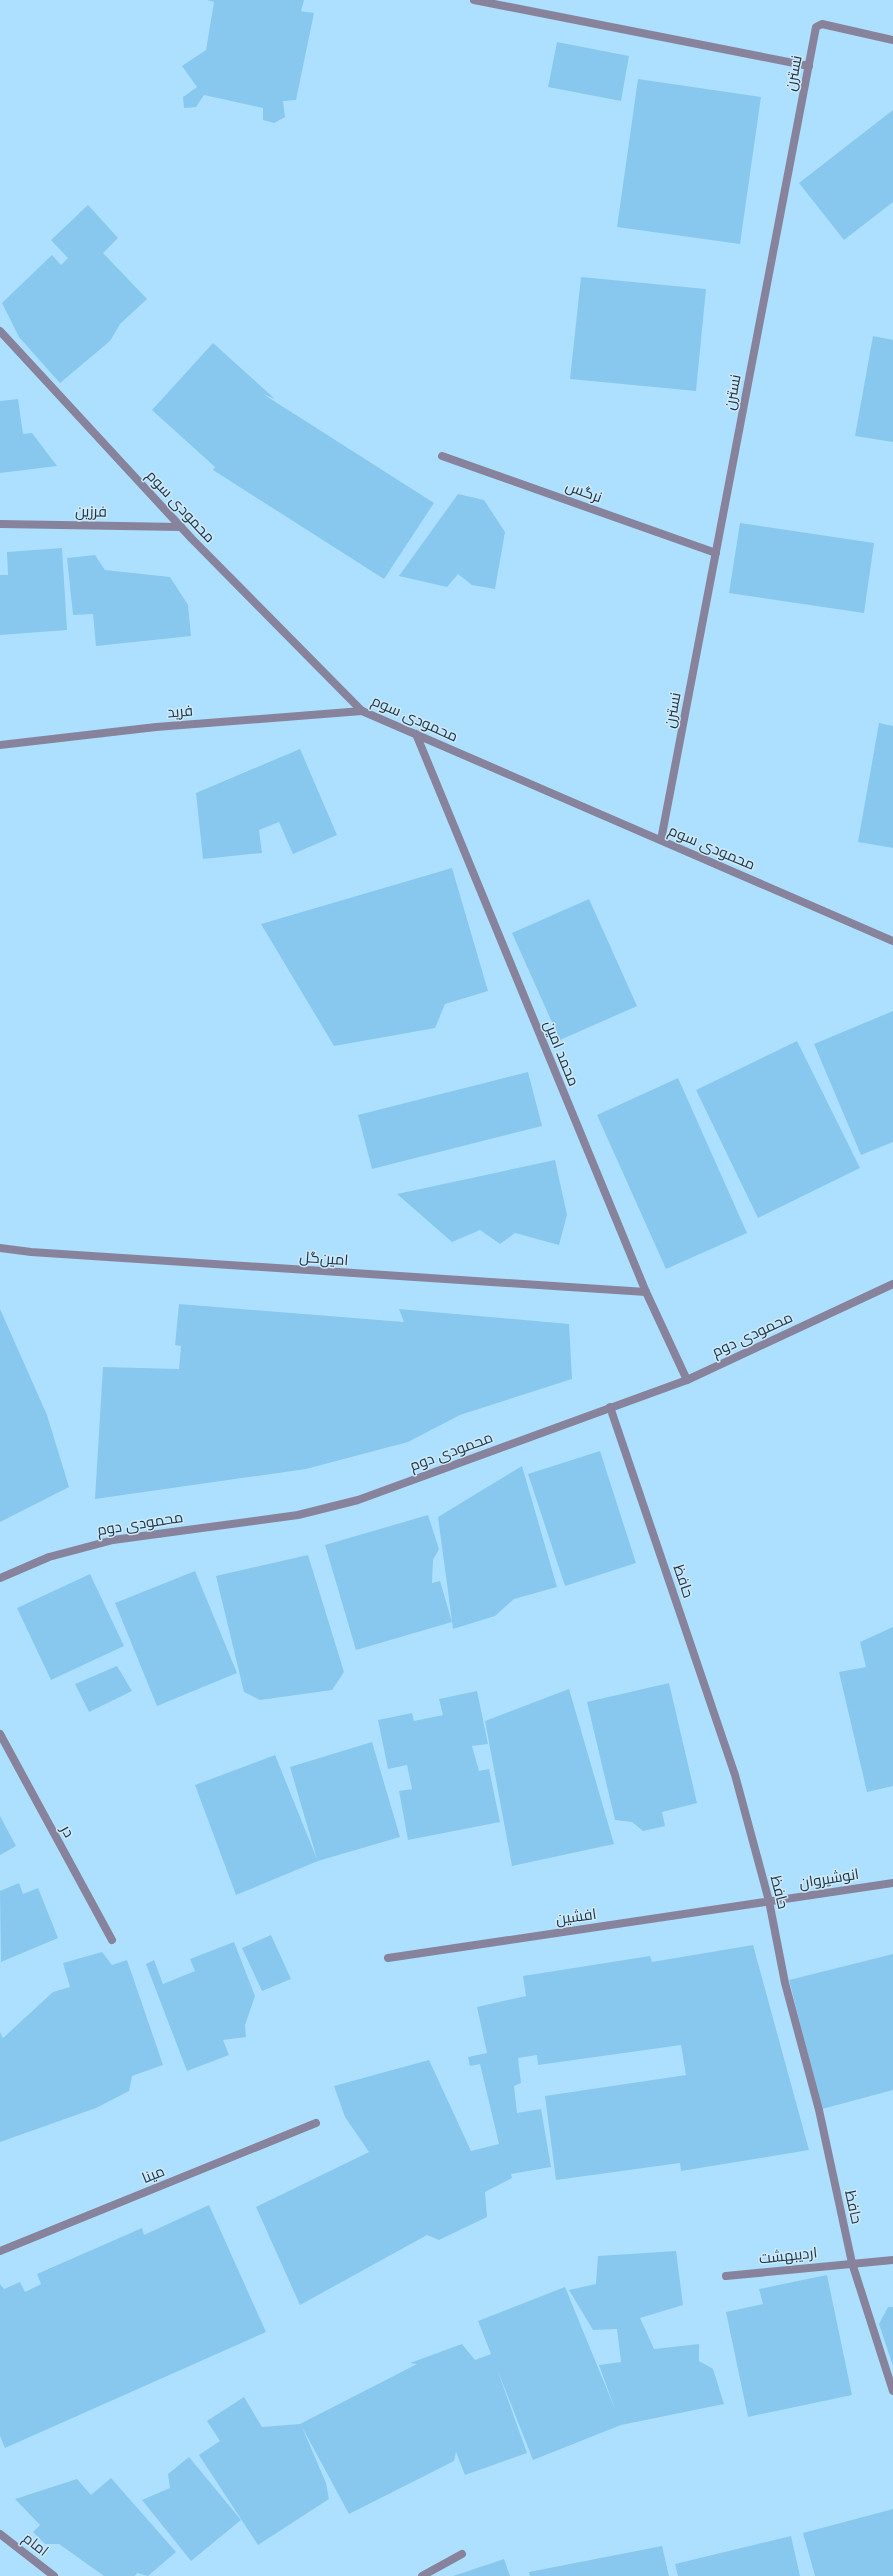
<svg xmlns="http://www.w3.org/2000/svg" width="893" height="2576" font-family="'Space Grotesk',Cairo,sans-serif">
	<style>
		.building { fill: #88c8ee }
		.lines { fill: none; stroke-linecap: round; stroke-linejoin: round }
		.street { stroke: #88839c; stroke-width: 8 }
		.labels { text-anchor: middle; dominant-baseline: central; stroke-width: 3; stroke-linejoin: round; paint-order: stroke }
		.street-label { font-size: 15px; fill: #193342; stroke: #d0e9f9 }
	</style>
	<rect width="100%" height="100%" fill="#ade0fe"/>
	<g class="building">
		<polygon points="207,0 304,0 301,11 314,13 296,100 283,101 285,117 274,123 263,120 263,108 204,95 196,107 184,108 183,97 197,87 182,66 206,50 214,2"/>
		<polygon points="557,42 629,56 621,101 548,87"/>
		<polygon points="638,79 761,97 740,244 617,227"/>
		<polygon points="893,110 893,202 844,240 799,183"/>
		<polygon points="88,205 118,238 103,253 147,299 120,324 110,341 60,383 19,337 2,303 52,255 61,265 68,258 51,240"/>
		<polygon points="581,277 706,289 696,391 570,379"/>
		<polygon points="873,336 893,340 893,442 855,436"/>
		<polygon points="213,343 275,399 263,394 434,503 384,579 213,470 215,467 152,410"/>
		<polygon points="18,399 23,434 32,433 57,466 0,473 0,401"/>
		<polygon points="458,494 484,500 505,532 495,589 472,585 458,574 447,587 399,576"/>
		<polygon points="740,523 874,543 864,613 729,593"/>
		<polygon points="62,548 67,630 0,635 0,575 8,575 7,552"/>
		<polygon points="95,555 105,570 170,577 188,605 191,636 96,646 93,614 73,615 67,558"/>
		<polygon points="879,723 893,726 893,848 858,842"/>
		<polygon points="300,749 337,835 293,854 279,822 259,830 262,853 203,859 196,793"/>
		<polygon points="452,868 488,991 445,1004 435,1028 334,1046 261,924"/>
		<polygon points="589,899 637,1006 560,1040 512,933"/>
		<polygon points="893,1011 893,1142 861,1155 814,1044"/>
		<polygon points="797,1041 860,1168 758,1218 696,1090"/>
		<polygon points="528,1072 542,1126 372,1169 358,1115"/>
		<polygon points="678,1078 747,1233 666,1269 597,1115"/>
		<polygon points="555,1160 567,1215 559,1245 515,1233 500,1244 480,1230 452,1242 397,1194"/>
		<polygon points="179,1304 404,1322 399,1309 569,1324 572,1379 460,1415 408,1442 306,1469 95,1499 103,1367 179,1369 181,1346 175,1345"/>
		<polygon points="0,1309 47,1415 69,1487 0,1522"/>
		<polygon points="600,1451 636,1563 565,1586 528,1474"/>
		<polygon points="522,1466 557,1587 514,1599 495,1616 453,1629 438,1517"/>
		<polygon points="428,1515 439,1549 433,1560 432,1583 440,1581 452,1622 356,1650 325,1545"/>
		<polygon points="308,1555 344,1672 332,1690 260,1700 244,1692 216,1576"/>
		<polygon points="195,1571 237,1673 157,1706 115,1603"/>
		<polygon points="90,1574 124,1646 51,1680 17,1608"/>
		<polygon points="893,1627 893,1786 867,1792 839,1672 866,1667 860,1642"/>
		<polygon points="117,1666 132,1691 89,1712 75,1684"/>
		<polygon points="669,1683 697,1803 662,1812 665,1826 643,1831 632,1822 615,1820 587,1702"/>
		<polygon points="569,1689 614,1844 512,1866 485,1721"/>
		<polygon points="477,1691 488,1744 472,1746 479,1771 489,1769 500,1822 408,1840 399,1791 412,1789 407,1765 388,1769 378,1720 412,1713 414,1721 443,1715 439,1699"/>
		<polygon points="372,1742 400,1837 318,1861 236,1895 195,1785 275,1755 317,1859 290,1767"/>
		<polygon points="0,1816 16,1846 0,1855"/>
		<polygon points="19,1883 23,1894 38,1888 58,1938 1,1962 0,1891"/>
		<polygon points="271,1935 291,1979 262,1991 242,1948"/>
		<polygon points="234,1942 255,1996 245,2025 246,2037 223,2040 229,2055 187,2071 146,1964 154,1960 163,1984 195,1971 190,1959"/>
		<polygon points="753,1945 809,2150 681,2171 680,2163 556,2180 545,2096 686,2075 681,2045 538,2065 537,2055 518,2058 521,2083 514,2086 517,2113 541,2109 551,2167 511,2174 512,2178 485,2192 487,2217 439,2240 427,2235 300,2305 256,2207 369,2152 345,2117 334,2086 429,2060 471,2151 499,2144 480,2064 470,2066 468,2057 487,2053 477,2007 526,1996 523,1976 650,1956 652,1962"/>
		<polygon points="102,1952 112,1965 127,1960 163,2065 132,2076 129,2091 96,2108 0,2142 0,2032 3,2038 53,1992 70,1987 63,1963"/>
		<polygon points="893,1954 893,2090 822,2109 789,1980"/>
		<polygon points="209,2205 266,2332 5,2448 0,2436 0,2284 4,2289 20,2282 25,2292 41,2284 37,2274 142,2228 144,2235"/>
		<polygon points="676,2251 683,2305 640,2318 654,2349 699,2344 699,2361 713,2369 724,2404 621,2425 533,2460 497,2369 527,2453 465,2475 456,2452 454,2461 349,2514 302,2427 326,2483 329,2499 258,2545 199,2455 220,2441 207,2421 244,2397 262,2427 300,2424 417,2364 410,2363 462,2344 475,2360 491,2354 478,2321 565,2287 615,2409 599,2365 621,2362 617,2329 593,2330 569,2290 596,2284 598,2256"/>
		<polygon points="827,2275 852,2395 748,2417 726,2312 763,2304 759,2289"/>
		<polygon points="888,2307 893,2307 893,2366 879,2324"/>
		<polygon points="189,2457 241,2520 191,2561 142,2500 170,2488 168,2474"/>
		<polygon points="111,2478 176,2552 148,2576 137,2573 135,2576 104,2576 59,2544 45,2544 33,2532 40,2525 15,2499 77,2479 91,2495"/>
		<polygon points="893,2509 893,2576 815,2576 803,2533"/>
		<polygon points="791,2536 800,2576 678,2576 675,2564"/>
		<polygon points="662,2546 669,2576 530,2576 529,2572"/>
		<polygon points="504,2559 510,2576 453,2576"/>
	</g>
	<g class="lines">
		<g class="street">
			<polyline points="474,0 809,66"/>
			<polyline points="0,331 192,539 362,711 893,941"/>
			<polyline points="442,456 716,553"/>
			<polyline points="0,524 181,527"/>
			<polyline points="416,734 646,1292 687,1380"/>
			<polyline points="0,745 156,727 362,711"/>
			<polyline points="661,840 816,27 822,24 893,40"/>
			<polyline points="0,1248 31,1252 646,1292"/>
			<polyline points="610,1407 735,1775 769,1901 785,1983 819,2110 852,2263 893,2391"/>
			<polyline points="0,1578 49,1557 113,1540 298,1515 358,1500 687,1380 893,1284"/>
			<polyline points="0,1734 112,1940"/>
			<polyline points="388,1958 893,1883"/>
			<polyline points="0,2251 316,2123"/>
			<polyline points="726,2276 893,2260"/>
			<polyline points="0,2534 54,2576"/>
			<polyline points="422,2576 462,2554"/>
		</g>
	</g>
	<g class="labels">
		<g class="street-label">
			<text transform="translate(793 73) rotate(-79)">نسترن</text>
			<text transform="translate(732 392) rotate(-79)">نسترن</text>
			<text transform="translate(584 491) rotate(20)">نرگس</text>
			<text transform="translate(181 506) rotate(47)">محمودی سوم</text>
			<text transform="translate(91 511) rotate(1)">فرزین</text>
			<text transform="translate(672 710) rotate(-79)">نسترن</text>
			<text transform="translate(180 711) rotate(-5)">فرید</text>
			<text transform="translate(415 718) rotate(24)">محمودی سوم</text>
			<text transform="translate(712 847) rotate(23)">محمودی سوم</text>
			<text transform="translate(562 1053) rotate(68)">محمد امین</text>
			<text transform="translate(324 1258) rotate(4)">امین‌گل</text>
			<text transform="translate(752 1334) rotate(-25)">محمودی دوم</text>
			<text transform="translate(451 1451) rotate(-20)">محمودی دوم</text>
			<text transform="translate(140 1523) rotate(-9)">محمودی دوم</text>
			<text transform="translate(684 1581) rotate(71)">حافظ</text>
			<text transform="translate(68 1831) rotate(61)">در</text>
			<text transform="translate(829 1878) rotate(-9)">انوشیروان</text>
			<text transform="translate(780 1892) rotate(76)">حافظ</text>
			<text transform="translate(576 1916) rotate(-8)">افشین</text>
			<text transform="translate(153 2174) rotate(-22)">مینا</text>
			<text transform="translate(854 2207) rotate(78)">حافظ</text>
			<text transform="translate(788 2255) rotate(-6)">اردیبهشت</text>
			<text transform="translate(36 2544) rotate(38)">امام</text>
		</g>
	</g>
</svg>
